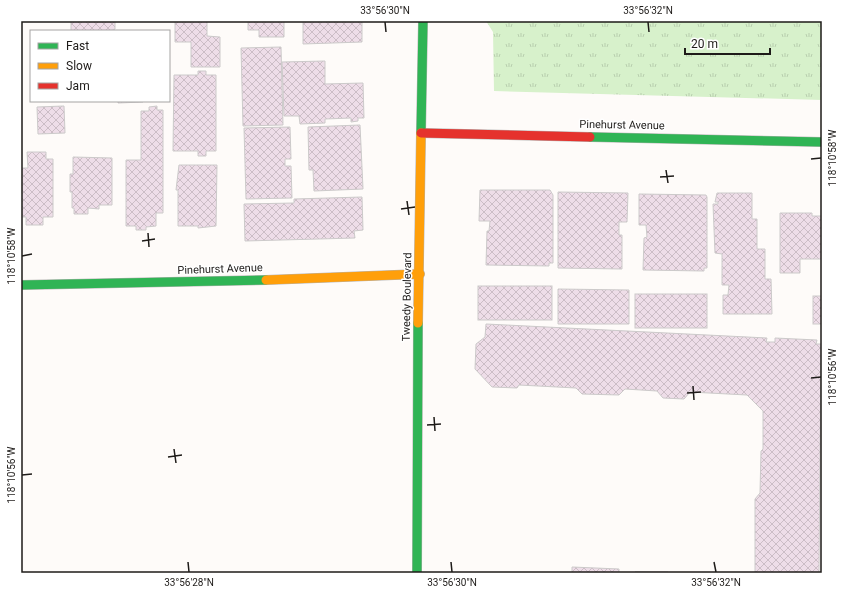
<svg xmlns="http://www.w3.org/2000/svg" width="843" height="594" font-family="Roboto,sans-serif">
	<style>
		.grass { fill: url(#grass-tufts) }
		.building { fill: url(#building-cross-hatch); stroke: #cccaca }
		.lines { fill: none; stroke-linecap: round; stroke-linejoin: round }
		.fast-casing { stroke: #b5b3b2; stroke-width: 10 }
		.slow-casing { stroke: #b5b3b2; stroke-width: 10 }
		.jam-casing { stroke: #b5b3b2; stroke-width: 10 }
		.fast { stroke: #30b455; stroke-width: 9 }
		.slow { stroke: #ff9f0a; stroke-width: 9 }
		.jam { stroke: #e5322d; stroke-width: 9 }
		.ticks { fill: none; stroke: #1e1b19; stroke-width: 1.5 }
		.labels { text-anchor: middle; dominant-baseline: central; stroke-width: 3; stroke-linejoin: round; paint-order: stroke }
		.street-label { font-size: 11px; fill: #1e1b19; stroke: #fff }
		.neatline { fill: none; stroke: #1e1b19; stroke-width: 1.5 }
		.ticks-label { font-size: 10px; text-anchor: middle; fill: #1e1b19 }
	</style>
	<defs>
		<pattern id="grass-tufts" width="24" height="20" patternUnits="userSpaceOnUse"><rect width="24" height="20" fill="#d7f1cb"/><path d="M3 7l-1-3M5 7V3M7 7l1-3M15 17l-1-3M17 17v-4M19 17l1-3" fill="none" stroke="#b8ceae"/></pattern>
		<pattern id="building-cross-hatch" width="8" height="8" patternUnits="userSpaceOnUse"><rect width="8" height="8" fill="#eedde8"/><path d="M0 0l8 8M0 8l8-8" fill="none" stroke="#ccbdc6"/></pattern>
	</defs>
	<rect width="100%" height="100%" fill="#fefbf9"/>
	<polygon class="grass" points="486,21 822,21 822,100 494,91 493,32"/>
	<g class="building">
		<polygon points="71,21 115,21 115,29 111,31 71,31"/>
		<polygon points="175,21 207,21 207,36 220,37 220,67 191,67 191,42 175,42"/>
		<polygon points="248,21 284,21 284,37 259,37 259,30 248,30"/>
		<polygon points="303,21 362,21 362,42 303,44"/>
		<polygon points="281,47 283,125 243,126 241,48"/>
		<polygon points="325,61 325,84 363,83 364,118 358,118 358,121 351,122 351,118 325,119 325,123 300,124 299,116 284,116 282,62"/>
		<polygon points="198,71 206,71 206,75 216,75 216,151 206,151 206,156 198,156 198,151 173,151 174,75 198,75"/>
		<polygon points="118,101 143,101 143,102 118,103"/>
		<polygon points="64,106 65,133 38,134 37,107"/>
		<polygon points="157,106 157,110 163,110 163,213 156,213 156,226 146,227 146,230 136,230 136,226 126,226 126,160 141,160 141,111 149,111 149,107"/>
		<polygon points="360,125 363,189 314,191 313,170 309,170 308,127"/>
		<polygon points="290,127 291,159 285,159 285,166 291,166 292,198 246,199 244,128"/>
		<polygon points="27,152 46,152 46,159 53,159 53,217 43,217 43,225 26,225 26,217 21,217 21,168 28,168"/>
		<polygon points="73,157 112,158 112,205 99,205 99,209 88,208 88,214 74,214 74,208 72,208 72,192 70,192 70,174 73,174"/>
		<polygon points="179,165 217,165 216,226 198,228 198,226 178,226 178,190 176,190"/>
		<polygon points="480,190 550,190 553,195 553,263 549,263 549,266 486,265 487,231 489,231 490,221 479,221"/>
		<polygon points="558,192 628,193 627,222 619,222 619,235 622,235 622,269 558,268"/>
		<polygon points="717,193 752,193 752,219 757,219 757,249 765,249 765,279 771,279 772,314 723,314 723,295 728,295 729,285 722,285 722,254 715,253 713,204 718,204 718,202 715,202"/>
		<polygon points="639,194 706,195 707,197 707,268 704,268 704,271 643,270 644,238 647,237 646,225 639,225"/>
		<polygon points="362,197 363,230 354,231 355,238 245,241 244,204 294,203 294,199"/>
		<polygon points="780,213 812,213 812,216 822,216 822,259 800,259 800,273 780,273"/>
		<rect x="478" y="286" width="74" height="34"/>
		<polygon points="558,289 629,290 629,324 558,324"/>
		<rect x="635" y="294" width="72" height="34"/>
		<rect x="813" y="296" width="9" height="28"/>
		<polygon points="486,324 767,338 766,342 775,342 775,338 817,340 816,344 821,344 819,573 755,573 755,499 760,493 761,451 763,449 763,411 747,395 690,392 684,399 663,398 657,391 625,389 619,395 582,394 576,388 519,385 517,388 492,387 475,369 476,344 485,337"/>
		<polygon points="572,567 619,569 619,573 572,573"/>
		<polygon points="635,572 668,572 668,573"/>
	</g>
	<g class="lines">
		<defs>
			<g id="fast">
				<polyline points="421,133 423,21"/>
				<polyline points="590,137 822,142"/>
				<polyline points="21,285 266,280"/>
				<polyline points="417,573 418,323"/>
			</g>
			<g id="slow">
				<polyline points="266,280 420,274"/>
				<polyline points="418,323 421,133"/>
			</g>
			<polyline id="jam" points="421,133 590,137"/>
		</defs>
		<use href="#fast" class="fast-casing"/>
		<use href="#slow" class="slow-casing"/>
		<use href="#jam" class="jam-casing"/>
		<use href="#fast" class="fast"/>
		<use href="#slow" class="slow"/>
		<use href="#jam" class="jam"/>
	</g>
	<path class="ticks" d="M385,22l1,10M648,22l1,10M811,159l10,-1M666,170l2,13M660,177l14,-1M407,201l2,14M401,209l14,-2M148,233l1,14M142,241l13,-2M22,256l10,-2M811,378l10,-1M693,386l1,14M687,393l14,-1M434,417l1,14M427,425l14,-1M174,449l2,14M168,457l14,-2M22,475l10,-1M188,562l1,10M451,562l1,10M714,562l2,10"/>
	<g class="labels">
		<g class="street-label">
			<text transform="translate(622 125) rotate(1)">Pinehurst Avenue</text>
			<text transform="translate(220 269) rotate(-2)">Pinehurst Avenue</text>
			<text transform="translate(407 297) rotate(-89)">Tweedy Boulevard</text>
		</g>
	</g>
	<rect width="843" height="594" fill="none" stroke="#ffffff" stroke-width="44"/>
	<rect x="30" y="30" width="140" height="72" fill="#ffffff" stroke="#a5a4a3"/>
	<rect x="38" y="43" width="20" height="6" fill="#30b455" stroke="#a5a4a3"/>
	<text x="66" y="50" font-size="12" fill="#1e1b19">Fast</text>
	<rect x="38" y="63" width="20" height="6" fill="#ff9f0a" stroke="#a5a4a3"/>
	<text x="66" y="70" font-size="12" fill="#1e1b19">Slow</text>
	<rect x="38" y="83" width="20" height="6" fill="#e5322d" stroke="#a5a4a3"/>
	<text x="66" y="90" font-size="12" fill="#1e1b19">Jam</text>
	<path d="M685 48v6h85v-6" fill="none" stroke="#1e1b19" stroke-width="2"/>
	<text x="691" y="48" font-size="12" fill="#1e1b19" stroke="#ffffff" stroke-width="3" paint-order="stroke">20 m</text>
	<rect x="22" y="22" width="799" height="550" class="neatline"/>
	<g class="ticks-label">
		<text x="385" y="14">33°56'30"N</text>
		<text x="648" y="14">33°56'32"N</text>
		<text transform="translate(832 158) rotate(-90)" y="4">118°10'58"W</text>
		<text transform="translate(11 256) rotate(-90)" y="4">118°10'58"W</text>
		<text transform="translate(832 377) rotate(-90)" y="4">118°10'56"W</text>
		<text transform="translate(11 475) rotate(-90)" y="4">118°10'56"W</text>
		<text x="189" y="586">33°56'28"N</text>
		<text x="452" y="586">33°56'30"N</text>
		<text x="716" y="586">33°56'32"N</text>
	</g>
</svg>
